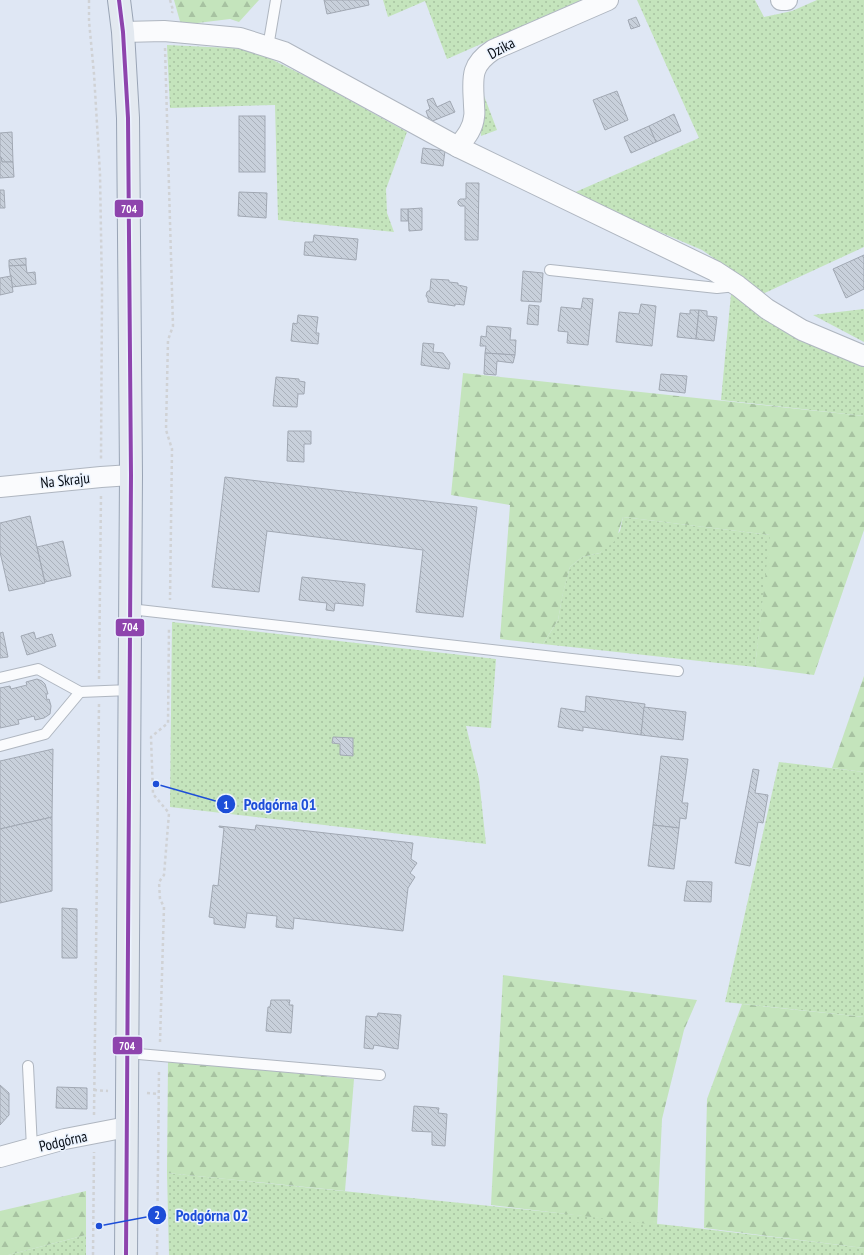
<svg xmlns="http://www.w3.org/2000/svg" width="864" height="1255" font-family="'PT Sans Narrow',sans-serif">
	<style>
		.grass { fill: url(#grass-dots) }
		.forest { fill: url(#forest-firs) }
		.building { fill: url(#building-back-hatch); stroke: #a1a8b3 }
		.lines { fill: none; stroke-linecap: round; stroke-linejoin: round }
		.lane-casing { stroke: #afb6c0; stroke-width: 12 }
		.street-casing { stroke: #afb6c0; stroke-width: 22 }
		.primary-casing { stroke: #99a4b5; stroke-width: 24 }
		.path { stroke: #d0d2d5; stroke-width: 2.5; stroke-dasharray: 3 3; stroke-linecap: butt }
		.lane { stroke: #fafbfd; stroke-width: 10 }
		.street { stroke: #fafbfd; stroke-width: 20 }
		.primary { stroke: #e3e9f0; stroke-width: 22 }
		.bus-1-casing { stroke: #ebf3fe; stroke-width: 7 }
		.bus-1 { stroke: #8e44ad; stroke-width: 4 }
		.labels { text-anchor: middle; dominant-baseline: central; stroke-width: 3; stroke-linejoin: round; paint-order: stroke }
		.street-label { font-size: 15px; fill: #070d15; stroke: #ebf3fe }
		.leader { fill: none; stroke: #1d4ed8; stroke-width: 1.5 }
		.callout-dot { fill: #1d4ed8; stroke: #ebf3fe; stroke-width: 1.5 }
		.mark-label { font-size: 12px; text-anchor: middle; font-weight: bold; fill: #fff }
		.callout-label { font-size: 16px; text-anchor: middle; font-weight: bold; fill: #1d4ed8; stroke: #ebf3fe; stroke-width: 3; stroke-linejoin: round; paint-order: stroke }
		.line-badge { stroke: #ebf3fe; stroke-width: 1.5 }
		.badge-label { font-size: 11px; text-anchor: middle; font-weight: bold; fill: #fff }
	</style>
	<defs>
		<pattern id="grass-dots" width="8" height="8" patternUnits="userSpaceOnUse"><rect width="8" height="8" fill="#c4e4bc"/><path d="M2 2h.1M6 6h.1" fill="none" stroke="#a7c2a1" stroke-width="1.8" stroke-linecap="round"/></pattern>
		<pattern id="forest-firs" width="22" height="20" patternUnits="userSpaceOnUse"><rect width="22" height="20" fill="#c4e4bc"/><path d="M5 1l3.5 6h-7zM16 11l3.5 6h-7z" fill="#a7c2a1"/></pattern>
		<pattern id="building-back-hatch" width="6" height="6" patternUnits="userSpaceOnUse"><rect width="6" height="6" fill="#c8d0db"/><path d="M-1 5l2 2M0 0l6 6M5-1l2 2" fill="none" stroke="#aab1bb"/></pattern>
	</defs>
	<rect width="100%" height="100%" fill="#dfe7f4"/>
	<g class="grass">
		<polygon points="383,0 581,0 447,59 425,1 388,17"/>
		<polygon points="637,0 755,0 764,17 792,11 817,0 864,0 864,247 758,296 715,259 702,250 571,194 699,138"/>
		<polygon points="167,45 251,49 315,81 407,132 386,189 387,213 394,232 278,220 275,105 170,108"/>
		<polygon points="478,80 497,130 481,136"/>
		<polygon points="731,294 758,311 864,366 864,416 721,400"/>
		<polygon points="864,309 864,342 813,315"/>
		<polygon points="623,517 771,535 755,667 543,644 558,620 563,592 570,567 582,557 600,553 620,531"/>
		<polygon points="172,622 496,659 491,728 466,726 479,779 486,844 170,807"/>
		<polygon points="779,762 864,772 864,1017 725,1002"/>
		<path d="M167,1173c233,24 465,46 697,75v7h-695z"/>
		<polygon points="86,1235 86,1255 8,1255"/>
	</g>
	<g class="forest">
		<polygon points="174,0 259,0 239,22 230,19 181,25"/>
		<polygon points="463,373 864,416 864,530 814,675 755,667 770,535 623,517 616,540 600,553 582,557 570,567 563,593 558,620 543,644 500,639 510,505 451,495"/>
		<polygon points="864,676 864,772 832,768"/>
		<polygon points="503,975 697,1000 684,1030 662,1119 657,1225 491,1205"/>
		<polygon points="742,1004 864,1017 864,1248 704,1228 707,1099"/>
		<polygon points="168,1061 354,1079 345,1191 167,1173"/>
		<polygon points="86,1191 86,1235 8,1255 0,1255 0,1211"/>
	</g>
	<g class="building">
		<polygon points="324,0 368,0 369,5 327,14"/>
		<polygon points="636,17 640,26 631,29 628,20"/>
		<polygon points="617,91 628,120 605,130 593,100"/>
		<polygon points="433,98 437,107 450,101 455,112 430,122 426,111 430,109 427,100"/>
		<polygon points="674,114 681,131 656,142 649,126"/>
		<rect x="239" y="116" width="26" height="56"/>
		<polygon points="649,126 656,142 631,153 624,137"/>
		<polygon points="12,132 13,162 2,162 1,157 0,157 0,133"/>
		<polygon points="423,148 445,151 443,166 421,163"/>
		<polygon points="0,157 1,157 2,162 13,162 14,177 0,178"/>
		<polygon points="466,183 479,183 478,240 465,240 465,206 460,206 458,204 458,201 460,199 466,199"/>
		<polygon points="0,190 4,190 5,208 0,208"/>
		<polygon points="239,192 267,193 266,218 238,216"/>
		<polygon points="422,208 422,230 409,231 408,209"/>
		<rect x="401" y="209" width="7" height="12"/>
		<polygon points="314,235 358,239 356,260 304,255 305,242 313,242"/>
		<polygon points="864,255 864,289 846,298 833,269"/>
		<polygon points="26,258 26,265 9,266 9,260"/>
		<polygon points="26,265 27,273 35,272 36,284 12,287 9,266"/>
		<polygon points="523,271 543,273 541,302 521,301"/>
		<polygon points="11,276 13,292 0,295 0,278"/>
		<polygon points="431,279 449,280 449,282 458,283 458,285 467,287 464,305 455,304 455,306 428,302 428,299 426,296 427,292 430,290"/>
		<polygon points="583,298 593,299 588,345 567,343 568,332 558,331 561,307 581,309"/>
		<polygon points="641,304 656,306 652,346 616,342 619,312 639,314"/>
		<polygon points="529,305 539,306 538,325 527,324"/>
		<polygon points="690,310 699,310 696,339 677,337 680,313 690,314"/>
		<polygon points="699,310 707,311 707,316 717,317 714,341 696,339"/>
		<polygon points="298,315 318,317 316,333 319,333 318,344 291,341 293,323 297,324"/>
		<polygon points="487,326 511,328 510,340 516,340 515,355 485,353 486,346 480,346 481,336 486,337"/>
		<polygon points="423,343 434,344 433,352 443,353 450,363 449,369 421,365"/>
		<polygon points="485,353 515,355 513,363 497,361 496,375 484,374"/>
		<polygon points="661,374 687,376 685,393 659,390"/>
		<polygon points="276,377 299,379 299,381 305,382 304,394 298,394 297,407 273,406"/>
		<polygon points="288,431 311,431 311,444 304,444 304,462 287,461"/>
		<polygon points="225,477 477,507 463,617 416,612 423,550 267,531 259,592 212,587"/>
		<polygon points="30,516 45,583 9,591 0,552 0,523"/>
		<polygon points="63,541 71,576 45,582 37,547"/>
		<polygon points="302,577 365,584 363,606 335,603 334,611 326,610 327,603 299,600"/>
		<polygon points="3,632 8,657 0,658 0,633"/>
		<polygon points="34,632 36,639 52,634 56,646 27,655 21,636"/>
		<polygon points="37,679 42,681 45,684 48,694 46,694 47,700 49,699 51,706 50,714 44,718 35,720 34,716 18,720 19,724 0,728 0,688 10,686 11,689 27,685 26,682"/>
		<polygon points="586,696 645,704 641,735 583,727 583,731 558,727 561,708 585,712"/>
		<polygon points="644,707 686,712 683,740 641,735"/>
		<polygon points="333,737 353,738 353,756 340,755 340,744 332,743"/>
		<polygon points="53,749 52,817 0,829 0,761"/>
		<polygon points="661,756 688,759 682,803 688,803 686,819 680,818 679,828 653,825"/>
		<polygon points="753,769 759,770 755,793 768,795 763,823 758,822 750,866 735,863"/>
		<polygon points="52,817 52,891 0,903 0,829"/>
		<polygon points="256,825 413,843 411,859 417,863 410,873 415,877 408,888 403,931 294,918 293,929 276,927 277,916 247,913 245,928 214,924 214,918 209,917 213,885 218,886 224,828 219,827 219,826 255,830"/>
		<polygon points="653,825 679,828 674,869 648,866"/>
		<polygon points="687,881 712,882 711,902 684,901"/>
		<polygon points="62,908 77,909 77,958 62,958"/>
		<polygon points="271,1000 290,1000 289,1005 293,1005 291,1033 266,1031 268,1007 270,1007"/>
		<polygon points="378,1013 401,1015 398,1049 374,1045 373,1049 364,1048 366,1016 377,1017"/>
		<polygon points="0,1085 9,1093 9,1115 0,1125"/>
		<polygon points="57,1087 87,1088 87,1109 56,1108"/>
		<polygon points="414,1106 439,1108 438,1113 447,1114 445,1146 432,1145 432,1132 412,1131"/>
	</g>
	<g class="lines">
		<defs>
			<g id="lane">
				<polyline points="268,47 276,0"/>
				<polyline points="550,270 717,288 736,286"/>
				<polyline points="130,609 678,671"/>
				<polyline points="0,678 38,669 80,692 130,690"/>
				<polyline points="0,746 45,734 80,692"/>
				<polyline points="127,1053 380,1075"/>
				<polyline points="28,1066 32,1148"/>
			</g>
			<g id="street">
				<polyline points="781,0 787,0"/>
				<polyline points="123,32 164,31 240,38 284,52 458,147 715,271 738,286 767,309 802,330 864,356"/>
				<path d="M458,147c7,-9 15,-18 16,-30 1,-4 0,-8 0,-12 -1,-26 -5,-39 19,-55l115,-50"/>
				<polyline points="0,487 101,477 131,475"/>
				<polyline points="0,1157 65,1139 127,1127"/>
			</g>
			<polyline id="primary" points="119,0 123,32 128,118 131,475 126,1255"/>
		</defs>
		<use href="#lane" class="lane-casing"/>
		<use href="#street" class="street-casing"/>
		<use href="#primary" class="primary-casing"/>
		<g class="path">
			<polyline points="89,0 89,21 94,74 100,174 102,291 101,459"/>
			<polyline points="170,0 173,10 172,13"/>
			<polyline points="165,48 173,326 168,340 166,430 172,449 170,600"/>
			<polyline points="99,679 101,494"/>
			<polyline points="160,1042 164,907 160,899 159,882 164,875 169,813 153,794 151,737 168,723 169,627"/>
			<polyline points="94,1090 108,1091"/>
			<polyline points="147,1093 158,1094"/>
			<polyline points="94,1115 99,704"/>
			<polyline points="93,1255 94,1152"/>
			<polyline points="157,1255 159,1069"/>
		</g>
		<use href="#lane" class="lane"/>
		<use href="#street" class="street"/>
		<use href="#primary" class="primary"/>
		<defs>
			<polyline id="bus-1" points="119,0 123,32 128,118 131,475 126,1255"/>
		</defs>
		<use href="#bus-1" class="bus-1-casing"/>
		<use href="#bus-1" class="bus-1"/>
	</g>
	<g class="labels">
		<g class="street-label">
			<text transform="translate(501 48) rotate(-28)">Dzika</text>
			<text transform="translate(65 480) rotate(-6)">Na Skraju</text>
			<text transform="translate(63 1141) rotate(-13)">Podgórna</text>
		</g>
	</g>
	<path class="leader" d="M156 784L226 804M99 1226L157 1215"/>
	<g class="callout-dot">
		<circle cx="156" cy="784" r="4"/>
		<circle cx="99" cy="1226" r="4"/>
		<circle cx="226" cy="804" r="10"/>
		<circle cx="157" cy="1215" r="10"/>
	</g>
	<g class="mark-label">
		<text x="226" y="809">1</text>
		<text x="157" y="1219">2</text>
	</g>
	<g class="callout-label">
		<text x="280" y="810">Podgórna 01</text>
		<text x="212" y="1221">Podgórna 02</text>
	</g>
	<g class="line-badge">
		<rect x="114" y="199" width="30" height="19" rx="4" fill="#8e44ad"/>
		<rect x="115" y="618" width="30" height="19" rx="4" fill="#8e44ad"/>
		<rect x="112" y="1036" width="31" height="19" rx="4" fill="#8e44ad"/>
	</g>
	<g class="badge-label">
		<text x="129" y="213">704</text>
		<text x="130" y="631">704</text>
		<text x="127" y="1050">704</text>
	</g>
</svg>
